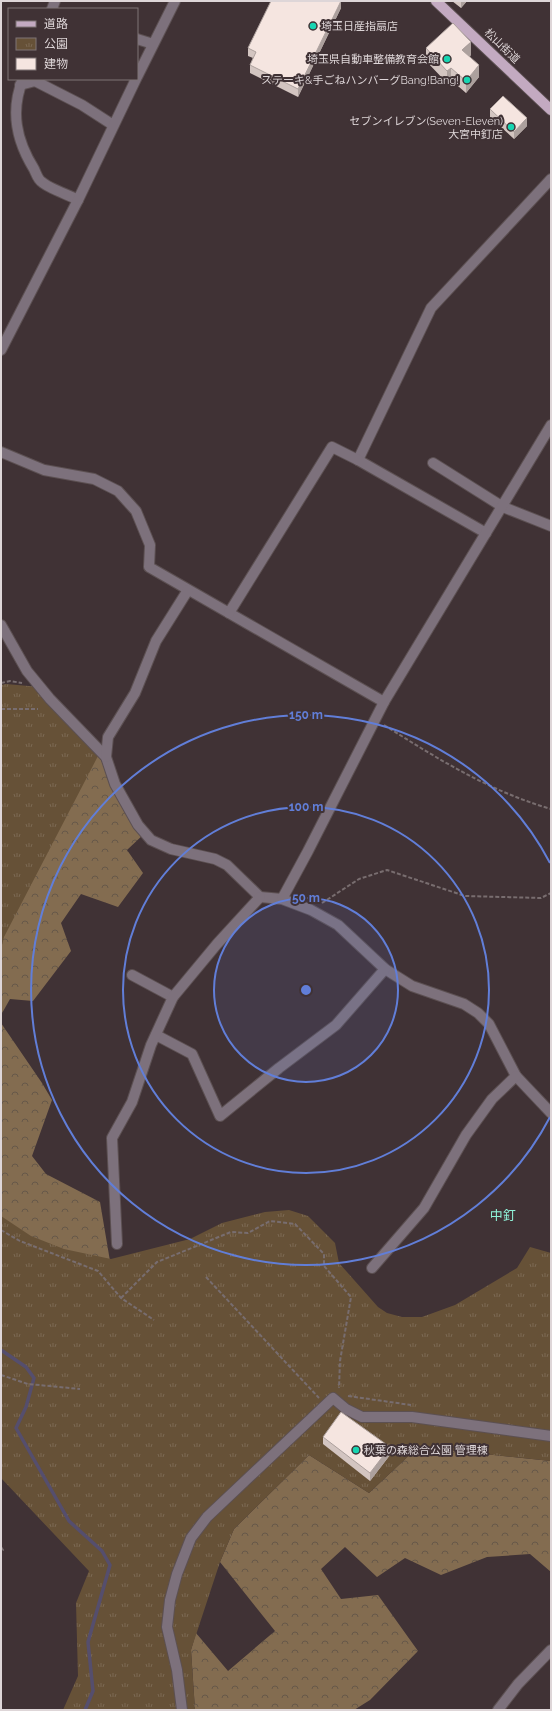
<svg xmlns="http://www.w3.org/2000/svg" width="552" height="1711" font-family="Raleway,'Noto Sans JP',sans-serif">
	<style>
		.forest { fill: url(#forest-crowns) }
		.park { fill: url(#park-tufts) }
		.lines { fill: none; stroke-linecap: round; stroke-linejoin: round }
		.stream { stroke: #554e6d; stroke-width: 3.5 }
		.minor-casing { stroke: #5c5052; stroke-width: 12 }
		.major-casing { stroke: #5c5052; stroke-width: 12 }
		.path { stroke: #786d6f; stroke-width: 2; stroke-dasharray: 4 2; stroke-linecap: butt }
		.minor { stroke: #7d717c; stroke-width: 10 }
		.major { stroke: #c3aac1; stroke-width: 10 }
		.wall { fill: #d3c5c1 }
		.shaded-wall { fill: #aca09d }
		.building { fill: #f5e5e0; stroke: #aca09d }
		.ring { fill: none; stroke: #617ed8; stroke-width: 2 }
		.poi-dot { fill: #18d5b2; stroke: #403235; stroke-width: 1.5 }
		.labels { text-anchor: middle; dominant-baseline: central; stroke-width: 4; stroke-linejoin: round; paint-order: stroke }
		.poi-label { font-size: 11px; fill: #ded6d8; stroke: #403235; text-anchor: end }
		.street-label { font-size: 11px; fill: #ded6d8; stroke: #403235 }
		.quarter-label { font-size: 13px; fill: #8ff1d7; stroke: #403235 }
		.centre { fill: #617ed8; stroke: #403235; stroke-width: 2 }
		.ring-label { font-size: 12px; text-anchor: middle; font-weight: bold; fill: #617ed8; stroke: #403235; stroke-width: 4; stroke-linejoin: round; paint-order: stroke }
	</style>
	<defs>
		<pattern id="forest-crowns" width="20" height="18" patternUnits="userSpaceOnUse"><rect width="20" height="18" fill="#836c50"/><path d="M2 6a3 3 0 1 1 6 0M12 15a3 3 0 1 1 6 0" fill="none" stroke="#665849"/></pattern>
		<pattern id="park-tufts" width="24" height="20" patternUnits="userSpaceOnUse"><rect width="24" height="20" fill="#665137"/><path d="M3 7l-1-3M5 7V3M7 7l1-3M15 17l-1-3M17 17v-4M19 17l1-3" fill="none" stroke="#7b6953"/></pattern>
	</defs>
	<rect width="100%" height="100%" fill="#403235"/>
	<g class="forest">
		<polygon points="1,701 105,757 145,833 127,850 143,873 118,907 81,894 61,923 71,951 33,1001 10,999 1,1015"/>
		<polygon points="1,1023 42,1083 52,1100 32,1156 46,1174 100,1202 111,1267 1,1359"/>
		<polygon points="418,1447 551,1461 551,1572 530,1554 487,1557 441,1575 405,1558 377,1577 345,1547 321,1569 341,1599 378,1595 418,1651 370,1700 354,1710 195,1710 191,1650 196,1633 228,1671 275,1631 220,1562 234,1529 309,1455 369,1493"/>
	</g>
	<g class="park">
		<polygon points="6,684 40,687 98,756 4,937 1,950 1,685"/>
		<polygon points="289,1210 308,1216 335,1243 339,1263 378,1307 387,1313 402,1317 422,1317 455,1305 517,1268 530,1247 551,1253 551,1461 418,1447 369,1493 309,1455 234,1529 220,1562 191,1650 195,1710 63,1710 78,1676 76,1603 89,1571 1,1478 1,1216 31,1236 64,1249 111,1259 190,1239 222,1223 265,1212"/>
	</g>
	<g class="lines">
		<polyline class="stream" points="1,1350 26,1367 34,1378 26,1407 16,1428 69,1521 102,1551 110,1565 88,1642 93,1691 85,1710"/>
		<defs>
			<g id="minor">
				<polyline points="52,9 55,1"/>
				<polyline points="137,39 153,44"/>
				<polyline points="137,77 175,1"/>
				<path d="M23,79c-13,32 -7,61 11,90 2,4 4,11 8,13 6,6 27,13 36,18"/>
				<polyline points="20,85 35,81 82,105 113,125"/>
				<polyline points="1,350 78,200 136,79"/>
				<polyline points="1,452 44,470 94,479 118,491 136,511 150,545 149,567 384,702"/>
				<polyline points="358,460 431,308 551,179"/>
				<polyline points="433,463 503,507 551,526"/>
				<polyline points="229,613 332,447 358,460 486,533"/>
				<polyline points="1,625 27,671 50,699 106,757 115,784 138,825 151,840 171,849 215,859 227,865 260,897 282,899 311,910 338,925 385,969 412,986 464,1004 478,1013 489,1024 516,1076 551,1113"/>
				<polyline points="106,757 108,737 135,693 156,641 188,590"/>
				<polyline points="282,899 308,851 384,702 551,425"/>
				<polyline points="132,975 173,997"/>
				<polyline points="156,1035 192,1054 220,1116 279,1068 336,1025 385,969"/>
				<polyline points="117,1244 112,1138 132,1102 151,1045 173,997 217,944 260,897"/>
				<polyline points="372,1268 424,1208 466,1135 492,1099 516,1076"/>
				<polyline points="182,1710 177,1670 167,1627 170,1600 177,1574 191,1538 207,1517 333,1398 346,1409 362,1417 412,1417 551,1436"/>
				<polyline points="498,1710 518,1684 551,1650"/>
			</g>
			<polyline id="major" points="436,1 551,110"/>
		</defs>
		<use href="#minor" class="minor-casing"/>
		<use href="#major" class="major-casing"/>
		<g class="path">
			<polyline points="1,683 10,681 22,683"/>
			<polyline points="1,709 38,709"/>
			<path d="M384,725c54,34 105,66 167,84"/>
			<polyline points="322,903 359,879 387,870 465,896 541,898 551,893"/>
			<polyline points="1,1230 20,1241 98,1271 121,1298 154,1320"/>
			<polyline points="206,1277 319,1398"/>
			<polyline points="121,1298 157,1262 231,1232 248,1233 270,1221 295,1224 324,1254 324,1266 351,1297 340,1361 339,1388"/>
			<polyline points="1,1375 28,1384 80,1389"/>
			<polyline points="348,1396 411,1405"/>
			<polyline points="1,1547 3,1550 1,1552"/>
		</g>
		<use href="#minor" class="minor"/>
		<use href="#major" class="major"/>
	</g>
	<g class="wall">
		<polygon points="341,1 341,8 298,97 250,73 250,65 253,58 248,56 248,48"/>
		<polygon points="452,1 467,1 461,8"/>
		<polygon points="426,48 471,55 470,56 479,77 466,93 451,80 447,83 426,61"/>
		<polygon points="490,109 527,126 514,139 490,117"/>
		<polygon points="323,1437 390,1455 370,1481 323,1444"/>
	</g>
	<g class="shaded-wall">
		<polygon points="341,1 341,8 298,97 298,89"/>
		<polygon points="462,1 467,1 461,8 461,2"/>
		<polygon points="471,42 471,55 462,63 462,50"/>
		<polygon points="479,65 479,77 466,93 466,81"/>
		<polygon points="451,68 451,80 447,83 447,71"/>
		<polygon points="527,118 527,126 514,139 514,132"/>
		<polygon points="390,1447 390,1455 370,1481 370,1473"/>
	</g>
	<g class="building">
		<polygon points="271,1 341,1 298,89 250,65 256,52 248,48"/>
		<polygon points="453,23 471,42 462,50 479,65 466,81 451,68 447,71 426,48"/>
		<polygon points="503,96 527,118 514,132 490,109"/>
		<polygon points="341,1412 390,1447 370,1473 323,1437"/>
	</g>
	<circle cx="306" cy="990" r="92" fill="#617ed8" fill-opacity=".12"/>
	<g class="ring">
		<circle cx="306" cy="990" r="92"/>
		<circle cx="306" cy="990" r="183"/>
		<path d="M550 1117A275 275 0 1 1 550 863"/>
	</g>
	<g class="poi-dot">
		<circle cx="313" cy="26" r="4"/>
		<circle cx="447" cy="59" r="4"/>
		<circle cx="467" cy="80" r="4"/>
		<circle cx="511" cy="127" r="4"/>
		<circle cx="356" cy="1450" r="4"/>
	</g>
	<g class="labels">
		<g class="poi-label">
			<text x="321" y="26" text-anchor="start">埼玉日産指扇店</text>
			<text x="439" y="59">埼玉県自動車整備教育会館</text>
			<text x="459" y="80">ステーキ&amp;手ごねハンバーグBang!Bang!</text>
			<text x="503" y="121">セブンイレブン(Seven-Eleven)<tspan x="503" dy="13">大宮中釘店</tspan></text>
			<text x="364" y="1450" text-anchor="start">秋葉の森総合公園 管理棟</text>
		</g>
		<g class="street-label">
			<text transform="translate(502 46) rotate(44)">松山街道</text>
		</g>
		<g class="quarter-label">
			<text x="503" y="1215">中釘</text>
		</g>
	</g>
	<circle cx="306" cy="990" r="6" class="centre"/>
	<g class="ring-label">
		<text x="306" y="719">150 m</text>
		<text x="306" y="811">100 m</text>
		<text x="306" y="902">50 m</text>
	</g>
	<rect width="552" height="1711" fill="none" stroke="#ded6d8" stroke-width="4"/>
	<rect x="8" y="8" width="130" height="72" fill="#403235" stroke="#7f7476"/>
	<rect x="16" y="21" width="20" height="6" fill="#c3aac1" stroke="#7f7476"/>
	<text x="44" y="28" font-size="12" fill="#ded6d8">道路</text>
	<rect x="16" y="38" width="20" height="12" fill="url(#park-tufts)" stroke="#7f7476"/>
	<text x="44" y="48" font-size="12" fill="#ded6d8">公園</text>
	<rect x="16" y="58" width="20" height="12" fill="#f5e5e0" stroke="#7f7476"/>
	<text x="44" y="68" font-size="12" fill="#ded6d8">建物</text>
</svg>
